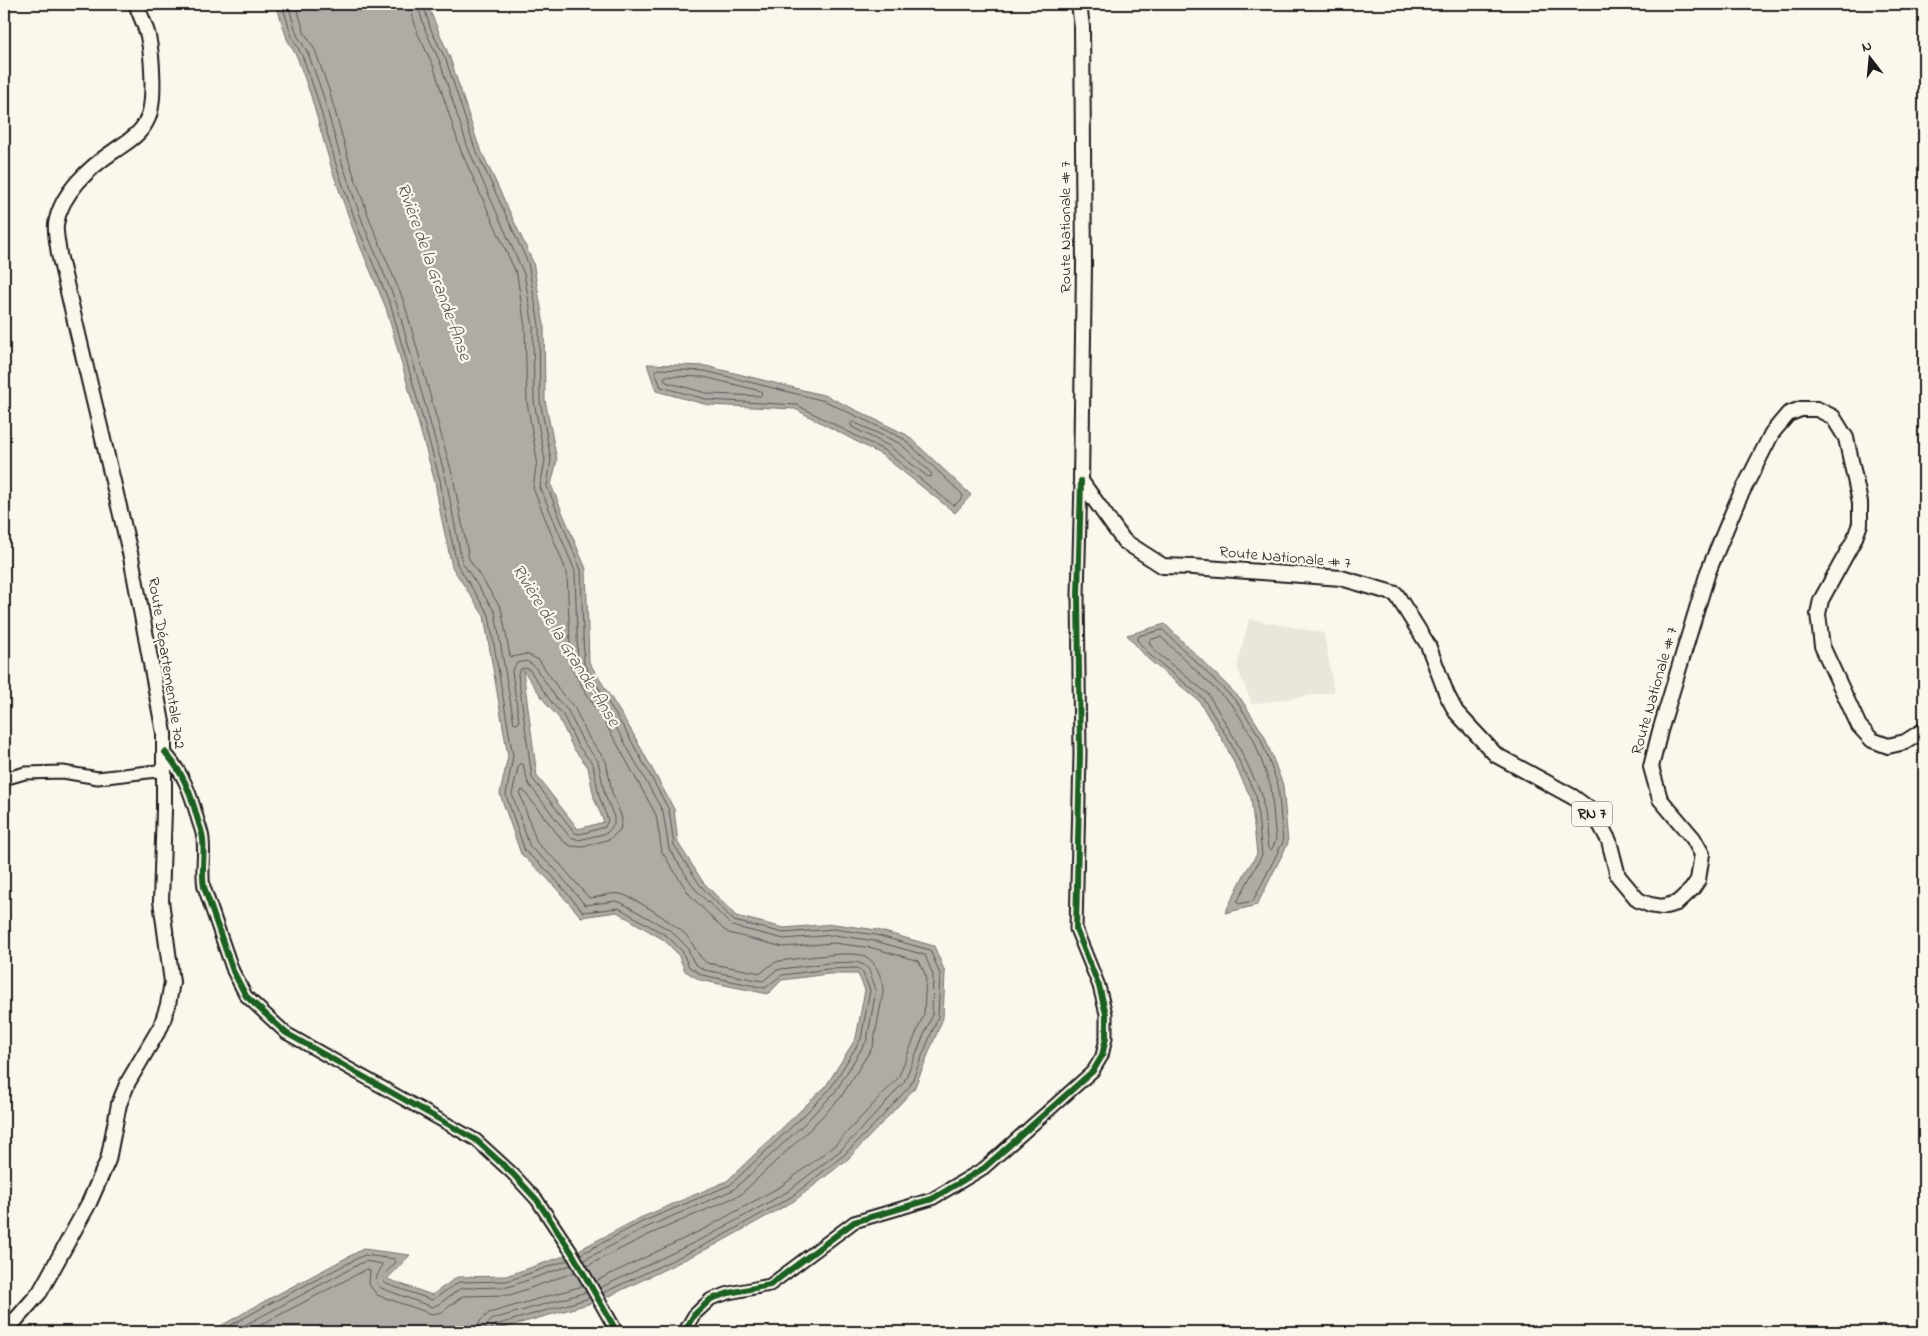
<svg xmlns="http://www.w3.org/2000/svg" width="1928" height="1336" font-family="'Indie Flower',sans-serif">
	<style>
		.built { fill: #eae6dc }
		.water { fill: #afaca5; stroke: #74726e; fill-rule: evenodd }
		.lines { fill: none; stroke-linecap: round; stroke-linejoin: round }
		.shore { stroke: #575653; stroke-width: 1 }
		.minor-casing { stroke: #1c1c1c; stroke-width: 15 }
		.major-casing { stroke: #1c1c1c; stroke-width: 18 }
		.minor { stroke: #fbf7ec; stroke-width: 11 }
		.major { stroke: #fbf7ec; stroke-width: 14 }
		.cycleway-casing { stroke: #fbf7ec; stroke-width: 9 }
		.cycleway { stroke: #1b5e20; stroke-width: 6 }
		.labels { text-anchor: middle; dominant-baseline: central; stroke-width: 4.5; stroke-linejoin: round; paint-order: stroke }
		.shield { fill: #fbf7ec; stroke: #5f5e5a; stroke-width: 1 }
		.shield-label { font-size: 15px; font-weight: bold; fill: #1c1c1c }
		.street-label { font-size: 16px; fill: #1c1c1c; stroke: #fbf7ec }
		.water-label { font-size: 18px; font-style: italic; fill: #575653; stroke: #fbf7ec }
	</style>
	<rect width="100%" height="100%" fill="#fbf7ec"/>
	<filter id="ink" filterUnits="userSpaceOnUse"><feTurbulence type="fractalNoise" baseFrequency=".02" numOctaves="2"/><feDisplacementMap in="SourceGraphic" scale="10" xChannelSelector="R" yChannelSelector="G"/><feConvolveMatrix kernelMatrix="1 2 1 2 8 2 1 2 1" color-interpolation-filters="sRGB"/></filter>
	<g filter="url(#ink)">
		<polygon class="built" points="1249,619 1324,633 1334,692 1252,704 1237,667"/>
		<g class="water">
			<path d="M276,4h151l23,54 28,86 55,118 11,63 1,75 12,60 -6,25 35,84 3,93 42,68 43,79 4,34 25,39 33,34 48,12 50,-4 43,6 57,16 11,26 -2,46 -29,71 -66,70 -54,42 -77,43 -118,57 -110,31h-297l25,-4 48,-27 98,-52 47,6 -23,24 45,16 25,-18 49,-1 67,-23 67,-35 87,-37 99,-95 30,-48 9,-48 -7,-16h-30l-46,6 -14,14 -68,-14 -15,-9 -7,-17 -14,-14 -47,-28 -36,5 -35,-40 -25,-23 -21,-60 8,-38 -24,-140 -32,-49 -12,-56 -5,-29 -49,-174 -33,-79 -21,-59 -21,-74 -14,-39 -10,-18zM523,670l25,36 11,12 14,30 15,19 6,31 10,24 -26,7 -41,-53z"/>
			<polygon points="647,364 706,366 827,396 907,435 971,495 955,513 882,455 795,409 708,405 656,391"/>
			<polygon points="1165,624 1241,699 1264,735 1283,785 1288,843 1257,905 1225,913 1245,873 1257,854 1251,798 1225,744 1199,701 1148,659 1127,635"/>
		</g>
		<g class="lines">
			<g class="shore">
				<polyline points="282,4 292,37 302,55 316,94 337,168 358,228 391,306 440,480 445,510 457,564 489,615 513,756 506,795 525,851 550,873 583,912 619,908 667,936 682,951 689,967 702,975 765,988 782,975 828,969 857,968 862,971 870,990 861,1039 830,1089 800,1119 730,1185 642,1222 581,1254"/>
				<polyline points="288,4 297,35 308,53 322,92 343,166 364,226 397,305 446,479 462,562 495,612 514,723 517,724 519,722 512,671 517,663 527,661 534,666 557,699 568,711 583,742 598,761 605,795 614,817 614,824 607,833 579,840 569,836 528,783 523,764 519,764 512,794 530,847 555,869 585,905 616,901 622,903 671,931 687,947 694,963 704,970 763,981 775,971 781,969 828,963 857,962 864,965 869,970 876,990 867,1040 835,1092 804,1124 733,1190 645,1228 584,1260"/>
				<path d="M296,4l8,28 11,18 14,40 21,74 21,59 33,79 49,175 16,82 32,49 9,48 3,1 13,-3 13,6 23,34 12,13 15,31 17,23 6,32 10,25 -2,12 -10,9 -27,8 -12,-1 -8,-5 -39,-50 -2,-1 -2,4 17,49 23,21 29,34c10,0 20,-6 31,-4 13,2 56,31 66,41 8,9 11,21 21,28l54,10 11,-9 7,-3c18,-2 71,-11 86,-5 11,5 19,25 18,37l-10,53 -32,51 -31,32 -70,66 -92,40 -61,31"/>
				<polyline points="409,4 418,34 433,65 461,151 517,275 525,327 527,402 537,460 533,488 567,573 571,668 615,740 656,815 662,852 689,894 723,929 729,933 783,947 833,943 873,948 919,961 926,976 924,1014 898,1078 835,1145 783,1185 708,1227 596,1281"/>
				<polyline points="417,4 426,32 440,62 468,148 524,274 533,326 534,401 545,460 540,487 575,571 578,666 621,736 663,812 669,849 695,889 732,926 784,939 834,935 875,941 925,955 933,975 932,1016 904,1082 871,1119 840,1151 787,1192 712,1234 600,1288"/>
				<polyline points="423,4 431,30 446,60 474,146 528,263 539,325 540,400 551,460 547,486 581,570 584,664 627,733 669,810 674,845 700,885 734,921 784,933 834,929 876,935 930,950 940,974 938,1017 910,1086 876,1123 844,1155 791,1197 715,1240 603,1293"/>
				<polygon points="658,369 705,371 825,401 904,439 962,494 963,497 956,504 953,505 885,451 797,405 709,400 661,387 655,372"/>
				<polygon points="666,376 704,377 761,391 762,394 760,396 710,394 666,382 664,378"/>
				<polygon points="853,422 901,444 931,473 932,476 928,477 889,446 852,427 851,424"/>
				<polygon points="1163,630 1237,702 1260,737 1278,785 1283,842 1253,901 1239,904 1237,902 1262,855 1256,796 1230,742 1203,698 1151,656 1137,640 1139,636"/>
				<polygon points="1161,637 1233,706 1254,740 1271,787 1276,841 1271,850 1268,848 1262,795 1235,739 1208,694 1156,652 1149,643 1150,640"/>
				<polygon points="522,668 529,669 552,703 563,715 578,746 593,764 599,796 608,820 605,827 580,834 575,833 532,778 518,674"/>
				<polyline points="219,1332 267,1305 364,1255 395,1259 396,1262 383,1276 384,1283 432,1300 459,1282 507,1281 568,1260"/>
				<path d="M232,1332l133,-71 17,3c-2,10 -11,15 -1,24l51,19 7,-3 22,-16 47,-1 63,-22"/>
				<polyline points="247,1332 367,1269 370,1271 369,1284 377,1295 432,1314 442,1312 463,1296 510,1295 575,1272"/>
				<polyline points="477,1332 480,1321 489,1313 583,1286"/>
				<polyline points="485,1332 487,1325 493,1319 587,1292"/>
				<polyline points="491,1332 492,1328 495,1325 590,1298"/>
			</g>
			<defs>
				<g id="minor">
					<path d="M165,752c18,21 25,39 32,65 2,8 6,16 6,23 2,16 -2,31 1,47l29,84 13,25 40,37 190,107 37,34 24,26 35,53 45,79"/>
					<polyline points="4,779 25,773 63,772 98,778 165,770"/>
					<polyline points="686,1332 687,1327 694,1315 711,1299 729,1293 770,1285 854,1222 932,1199 984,1168 1093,1071 1102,1056 1106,1038 1106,1014 1099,986 1076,929 1080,754 1078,595 1081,481"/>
				</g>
				<g id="major">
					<polyline points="1079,4 1082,27 1084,265 1081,481 1124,541 1163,566 1193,567 1341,578 1396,594 1428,645 1447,695 1456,712 1496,755 1573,797 1588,808 1601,826 1609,841 1618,876 1638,900 1650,905 1662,907 1677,903 1692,889 1698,880 1702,854 1693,838 1660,799 1651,767 1660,731 1708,572 1737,502 1772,433 1788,414 1801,409 1817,409 1833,417 1846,438 1860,502 1860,524 1854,540 1821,600 1818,614 1822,646 1859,726 1872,740 1888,746 1905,742 1924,730"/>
					<path d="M5,1332l35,-40 49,-89 19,-43 11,-56 9,-22 33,-56 7,-21 4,-23 -11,-81 3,-91v-77l-33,-176 -72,-303c-1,-9 -4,-21 -3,-30 5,-31 34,-57 58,-73 13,-9 27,-17 33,-31 9,-17 5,-65 1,-84 -3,-11 -8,-22 -12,-32"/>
				</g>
			</defs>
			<use href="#minor" class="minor-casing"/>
			<use href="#major" class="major-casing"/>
			<use href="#minor" class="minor"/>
			<use href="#major" class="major"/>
			<defs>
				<g id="cycleway">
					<path d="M165,752c18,21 25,39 32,65 2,8 6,16 6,23 2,16 -2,31 1,47l29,84 13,25 40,37 190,107 37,34 24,26 35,53 45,79"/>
					<polyline points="686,1332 687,1327 694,1315 711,1299 729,1293 770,1285 854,1222 932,1199 984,1168 1093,1071 1102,1056 1106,1038 1106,1014 1099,986 1076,929 1080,754 1078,595 1081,481"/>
				</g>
			</defs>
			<use href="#cycleway" class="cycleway-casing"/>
			<use href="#cycleway" class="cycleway"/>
		</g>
	</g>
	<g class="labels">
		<rect class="shield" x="1572" y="801.5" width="40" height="25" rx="4"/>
		<g class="shield-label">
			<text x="1592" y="814">RN 7</text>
		</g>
		<g class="street-label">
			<text transform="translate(1066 227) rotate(-90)">Route Nationale # 7</text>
			<text transform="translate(1285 558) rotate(5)">Route Nationale # 7</text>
			<text transform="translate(166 663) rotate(81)">Route Départementale 702</text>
			<text transform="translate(1655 691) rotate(-74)">Route Nationale # 7</text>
		</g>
		<g class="water-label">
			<text transform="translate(433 272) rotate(70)">Rivière de la Grande-Anse</text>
			<text transform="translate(565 646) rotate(58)">Rivière de la Grande-Anse</text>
		</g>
	</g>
	<rect width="1928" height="1336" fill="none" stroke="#fbf7ec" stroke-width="20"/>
	<rect x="10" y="10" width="1908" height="1316" fill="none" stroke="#1c1c1c" stroke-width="2" filter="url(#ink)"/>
	<g transform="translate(1870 58) rotate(344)" stroke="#fbf7ec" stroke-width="4" paint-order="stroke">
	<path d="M0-4L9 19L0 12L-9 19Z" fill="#1c1c1c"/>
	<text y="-8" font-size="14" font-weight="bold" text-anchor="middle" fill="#1c1c1c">N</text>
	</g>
</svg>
